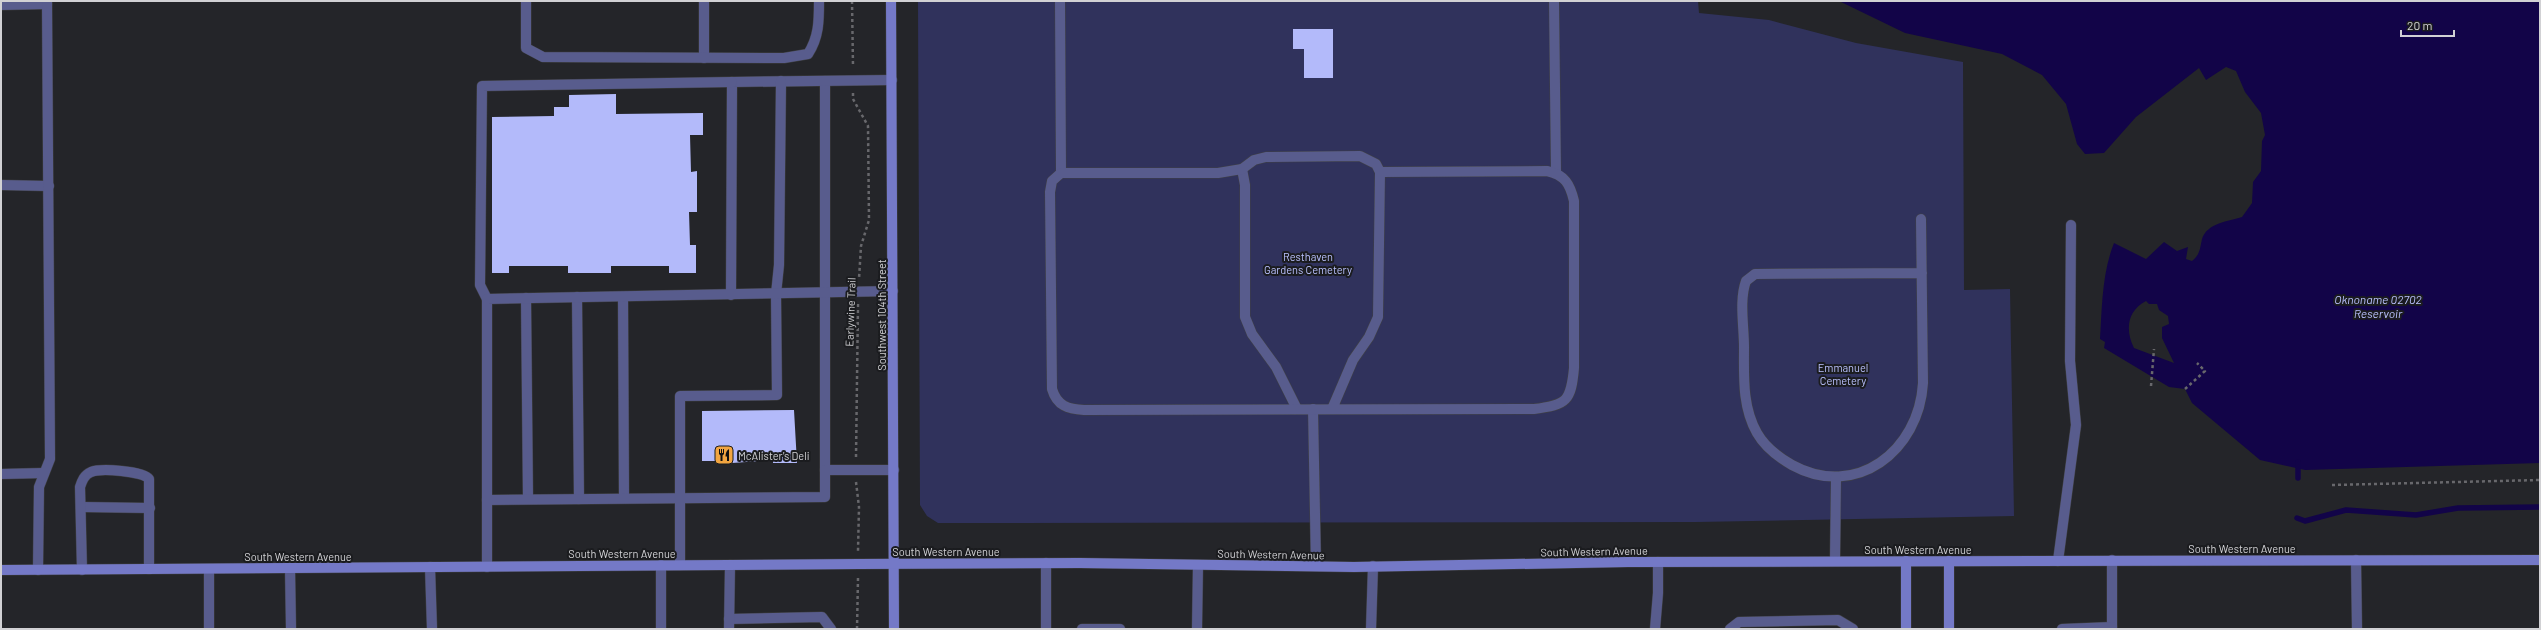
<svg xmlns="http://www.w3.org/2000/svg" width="2541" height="630" font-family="Barlow,sans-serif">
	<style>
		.green { fill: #30325c }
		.water { fill: #120448; fill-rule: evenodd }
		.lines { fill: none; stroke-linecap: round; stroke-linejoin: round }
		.stream { stroke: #120448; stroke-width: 5.5 }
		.building { fill: #b3bafa }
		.lane-casing { stroke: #404144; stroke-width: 11 }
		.street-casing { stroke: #404144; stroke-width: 11 }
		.secondary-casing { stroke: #404144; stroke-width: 11 }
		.path { stroke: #68686c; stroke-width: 2.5; stroke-dasharray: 3 3; stroke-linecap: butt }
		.lane { stroke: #585c8d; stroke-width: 10 }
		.street { stroke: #585c8d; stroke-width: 10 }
		.secondary { stroke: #7479c7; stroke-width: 10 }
		.labels { text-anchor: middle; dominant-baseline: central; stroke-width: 4; stroke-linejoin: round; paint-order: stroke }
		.park-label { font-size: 11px; fill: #bac1fe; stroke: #1b1c1f }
		.street-label { font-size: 11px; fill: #d1d1d4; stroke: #1b1c1f }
		.poi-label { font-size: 11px; fill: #d1d1d4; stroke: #1b1c1f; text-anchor: start }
		.water-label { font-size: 12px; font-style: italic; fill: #bac0fe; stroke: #1b1c1f }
	</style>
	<rect width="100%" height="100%" fill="#242529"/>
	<polygon class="green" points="918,1 1698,1 1699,13 1769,20 1856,43 1963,62 1964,290 2010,289 2014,516 1696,522 938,523 927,516 920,505"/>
	<path class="water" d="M1839,1h701v462l-235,7 -45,-10 -68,-57 -7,-14 -16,-2 -65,-39 1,-6 -5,-3c2,-32 2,-66 14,-96l32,16 18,-17 13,9 11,-4 -2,12 6,2c8,-6 8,-13 10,-22 5,-16 27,-18 40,-22l10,-14 1,-21 8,-11 1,-30 3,-6 -4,-22 -16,-21 -9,-21 -10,-4 -20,13 -7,-12 -63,49 -32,36 -19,1 -8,-10 -11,-40 -24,-29 -40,-21 -97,-21zM2146,301l3,3h8l2,6 9,6 1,8 -7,3v11l12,25 -40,-15c-9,-18 -7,-37 12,-47z"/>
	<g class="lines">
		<g class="stream">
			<polyline points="2298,478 2298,462"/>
			<polyline points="2297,518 2305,521 2346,510 2416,515 2458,508 2540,507"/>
		</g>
	</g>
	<g class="building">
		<polygon points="1293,29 1333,29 1333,78 1304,78 1304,49 1293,49"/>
		<polygon points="616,94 616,114 703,113 703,135 690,135 691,172 697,171 697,212 689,212 690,245 696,245 696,273 669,273 669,266 611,266 611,273 568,273 568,266 509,266 509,273 492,273 492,117 554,116 554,107 569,107 569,95"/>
		<polygon points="794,410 797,463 773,463 773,460 718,464 718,461 702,461 702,411"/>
	</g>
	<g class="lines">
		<defs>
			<g id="lane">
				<polyline points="704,1 704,58"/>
				<polyline points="1060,1 1061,173"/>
				<polyline points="1554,1 1556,173"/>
				<polyline points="825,81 825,470"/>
				<polyline points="1242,169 1245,185 1245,317 1252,334 1276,367 1297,409"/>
				<path d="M1921,219l2,164c-4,68 -67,117 -131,82 -14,-8 -27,-18 -35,-32 -15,-26 -13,-57 -13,-86 0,-21 -5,-47 2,-66l9,-7 167,-1"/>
				<polyline points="731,295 732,82 892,80"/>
				<polyline points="577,297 579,499"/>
				<polyline points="623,297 624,498"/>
				<polyline points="526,298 528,499"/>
				<polyline points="487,299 480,285 482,86 732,82"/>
				<polyline points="1313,409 1316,566"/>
				<path d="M1332,409l21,-49 16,-23 9,-20 2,-145 -4,-8 -16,-8 -94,1 -12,3 -12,9 -24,4h-157l-9,8 -2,11 2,197c5,17 16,20 32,21l450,-1c33,-4 37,-8 40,-41v-167c-4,-17 -9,-26 -27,-30l-167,1"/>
				<polyline points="487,500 825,497 825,470 894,470"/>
				<polyline points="81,507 150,508"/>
				<polyline points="2112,560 2112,629"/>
				<polyline points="2356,560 2357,629"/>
				<polyline points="1835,561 1836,477"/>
				<polyline points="661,565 661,629"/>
				<polyline points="680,565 680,396 777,395 776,294 779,265 781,81"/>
				<polyline points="430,567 432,629"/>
				<polyline points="487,567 487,299 893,291"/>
				<polyline points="290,568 291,629"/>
				<path d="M82,570l-2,-83c2,-6 4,-12 11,-15 10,-4 52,-1 58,7v90"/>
				<polyline points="729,619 822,617 831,629"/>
				<polyline points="209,629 209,569"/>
				<polyline points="729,629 730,565"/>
				<polyline points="1046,629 1046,563"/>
				<polyline points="1082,629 1120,629"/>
				<polyline points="1197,629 1198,565"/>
				<polyline points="1371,629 1373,566"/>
				<polyline points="1655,629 1658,593 1658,562"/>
				<polyline points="1730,629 1739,622 1838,620 1853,629"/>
				<polyline points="2062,629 2112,627"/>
			</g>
			<g id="street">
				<path d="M526,1v47l17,9 241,1 24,-4c11,-17 11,-33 11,-53"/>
				<polyline points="1,5 47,4"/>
				<polyline points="1,185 49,186"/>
				<polyline points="1,474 44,473"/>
				<polyline points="2058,561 2076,425 2070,361 2071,225"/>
				<polyline points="38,570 39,487 50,459 47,1"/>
			</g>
			<g id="secondary">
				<polyline points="891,1 894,629"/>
				<polyline points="1,570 859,564 1080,563 1354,567 1628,562 2540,560"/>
				<polyline points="1906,629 1906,561"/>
				<polyline points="1949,629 1949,561"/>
			</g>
		</defs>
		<use href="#lane" class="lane-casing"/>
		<use href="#street" class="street-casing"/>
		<use href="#secondary" class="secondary-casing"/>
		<g class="path">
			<polyline points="852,1 853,66"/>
			<polyline points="853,93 853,99 868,126 869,220 861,246 859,279"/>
			<polyline points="2151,386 2154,349"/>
			<polyline points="2185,389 2205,371 2197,363"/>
			<polyline points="856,457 858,304"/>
			<polyline points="856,482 859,507 858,551"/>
			<polyline points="2332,485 2540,480"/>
			<polyline points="857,629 858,578"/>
		</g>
		<use href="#lane" class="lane"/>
		<use href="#street" class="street"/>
		<use href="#secondary" class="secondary"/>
	</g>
	<defs>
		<symbol id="restaurant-square" viewBox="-11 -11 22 22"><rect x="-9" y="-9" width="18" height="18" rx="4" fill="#f2a540" stroke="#1b1c1f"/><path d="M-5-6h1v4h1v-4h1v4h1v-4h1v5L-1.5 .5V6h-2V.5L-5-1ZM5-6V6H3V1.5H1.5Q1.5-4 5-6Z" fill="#111"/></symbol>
	</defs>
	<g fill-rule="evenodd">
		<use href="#restaurant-square" x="713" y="444" width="22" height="22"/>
	</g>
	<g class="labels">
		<g class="park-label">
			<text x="1308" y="256">Resthaven<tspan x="1308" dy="13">Gardens Cemetery</tspan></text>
			<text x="1843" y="367">Emmanuel<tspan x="1843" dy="13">Cemetery</tspan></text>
		</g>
		<g class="street-label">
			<text transform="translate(850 312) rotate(-88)">Earlywine Trail</text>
			<text transform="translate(881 315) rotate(-90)">Southwest 104th Street</text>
			<text x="2242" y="548">South Western Avenue</text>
			<text x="1918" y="549">South Western Avenue</text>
			<text x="946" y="551">South Western Avenue</text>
			<text transform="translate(1594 551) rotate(-1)">South Western Avenue</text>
			<text x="622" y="553">South Western Avenue</text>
			<text transform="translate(1271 554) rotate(1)">South Western Avenue</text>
			<text x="298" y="556">South Western Avenue</text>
		</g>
		<g class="poi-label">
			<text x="738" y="455">McAlister's Deli</text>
		</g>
		<g class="water-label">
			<text x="2378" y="299">Oknoname 02702<tspan x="2378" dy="14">Reservoir</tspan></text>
		</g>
	</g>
	<rect width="2541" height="630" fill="none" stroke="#d1d1d4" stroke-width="4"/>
	<path d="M2401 30v6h53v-6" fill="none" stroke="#d1d1d4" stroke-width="2"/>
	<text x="2407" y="30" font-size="12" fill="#d1d1d4" stroke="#1b1c1f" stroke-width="3" paint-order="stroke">20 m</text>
</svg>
